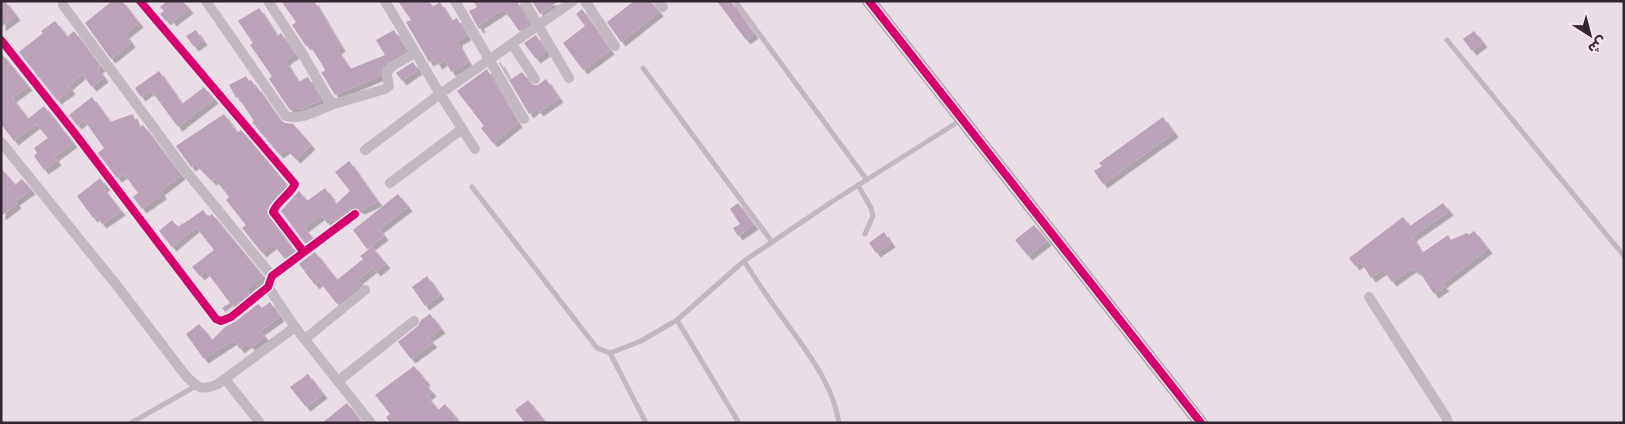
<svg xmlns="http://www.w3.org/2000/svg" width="1625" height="424" font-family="Manrope,'Noto Sans Arabic',sans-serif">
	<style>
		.building { fill: #bca2b9; filter: url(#shadow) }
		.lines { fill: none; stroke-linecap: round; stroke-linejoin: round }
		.lane { stroke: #c2b8c0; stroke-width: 5 }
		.street { stroke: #c2b8c0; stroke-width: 10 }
		.secondary { stroke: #b3a8b0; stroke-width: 14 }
		.cycleway-casing { stroke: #f7e5f1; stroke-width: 11 }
		.cycleway { stroke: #d6006c; stroke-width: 8 }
	</style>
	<defs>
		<filter id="shadow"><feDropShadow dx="4.5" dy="4.5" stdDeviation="0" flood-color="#0004"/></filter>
	</defs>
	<rect width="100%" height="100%" fill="#eadee6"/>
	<g class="building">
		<polygon points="1,1 5,1 16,16 1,27"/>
		<polygon points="112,1 122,1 139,23 125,34 131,43 111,59 85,23"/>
		<polygon points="167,1 183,1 189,9 172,22 169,18 166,21 160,14 164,11 160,7"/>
		<polygon points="281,1 314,1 341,47 337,50 350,69 385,55 376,40 394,30 406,50 391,59 381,67 379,70 380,76 335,95 321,72 325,71 323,66 309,44 306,46 292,25 296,22"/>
		<polygon points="398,1 429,1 433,7 440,2 451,21 457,18 467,36 458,41 458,44 468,62 451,72 445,60 438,65 434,59 429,62 406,22 411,20"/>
		<polygon points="473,1 517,1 529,23 519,31 506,12 505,13 502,10 479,25 481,28 479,29 469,11 477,7"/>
		<polygon points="532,1 559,1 540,14"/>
		<polygon points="634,1 651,1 659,12 621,42 607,22"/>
		<polygon points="717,1 731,1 754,34 746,40"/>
		<polygon points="259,8 277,36 281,33 295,54 285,61 298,82 308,77 321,100 299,110 290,110 269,79 272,76 250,45 253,43 238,21"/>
		<polygon points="582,9 610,50 583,70 563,43 585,26 576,14"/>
		<polygon points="55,21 67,37 74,31 101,67 98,69 104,78 92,87 82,74 68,86 71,90 57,100 19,52 43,33 41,31"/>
		<polygon points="196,30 203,41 194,47 186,36"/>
		<polygon points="1474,31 1483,43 1472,51 1463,39"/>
		<polygon points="536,35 546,52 536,59 524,43"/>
		<polygon points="1,53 28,86 12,98 28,119 44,106 73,143 54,157 57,161 44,170 34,156 37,153 34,148 48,138 36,124 14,141 1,124"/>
		<polygon points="413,62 418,70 402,81 396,73"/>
		<polygon points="500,62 510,80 522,72 532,85 538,85 546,79 559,98 539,112 536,108 529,114 499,63"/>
		<polygon points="487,69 518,123 493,143 481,128 484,126 457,91"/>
		<polygon points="159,71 182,104 204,87 214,99 178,127 153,93 149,91 141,97 135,88"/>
		<polygon points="246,76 249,81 251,80 256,88 257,87 280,120 285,123 293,124 311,145 296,159 286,149 279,154 252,122 254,121 238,97 236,98 229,85"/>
		<polygon points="92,97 110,122 133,114 138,129 143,125 181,175 160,191 162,195 142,209 133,197 138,193 124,174 117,178 98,153 104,148 84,120 77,125 69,115"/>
		<polygon points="224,114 237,133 241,130 287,185 272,200 266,212 294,251 284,258 273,244 262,253 242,228 246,225 226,200 229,197 215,179 212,181 195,164 191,167 176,146"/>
		<polygon points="1163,117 1174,133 1103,184 1094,171 1102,166 1099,163"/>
		<polygon points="349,161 378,202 360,210 357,208 351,208 334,221 333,219 328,224 321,215 304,228 312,237 305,243 281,211 299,191 307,201 325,188 336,204 350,191 335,172"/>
		<polygon points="1,168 15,185 22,179 31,190 15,201 17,204 1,216"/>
		<polygon points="100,178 106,186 103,188 121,211 102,224 96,216 93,218 77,196"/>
		<polygon points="398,194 408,207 379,229 384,236 367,249 353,230"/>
		<polygon points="738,203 754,225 738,236 733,228 740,224 730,209"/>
		<polygon points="1443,203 1449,211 1412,237 1422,253 1448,235 1451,240 1467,233 1469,235 1474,231 1488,249 1442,284 1445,287 1434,294 1421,274 1412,268 1392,282 1383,270 1371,278 1361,262 1355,266 1349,258 1403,217 1410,226"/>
		<polygon points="203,210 208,217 212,214 263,276 247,289 250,293 225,312 222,308 230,303 206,271 200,276 192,267 214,250 196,227 172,247 159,231 172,220 178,227 183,223 183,224"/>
		<polygon points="1034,225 1047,241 1028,256 1015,240"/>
		<polygon points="884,232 891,243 876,253 869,243"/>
		<polygon points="372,247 386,264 376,272 373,268 358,280 361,284 337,304 319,281 315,285 299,264 315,252 337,280 363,259 360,256"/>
		<polygon points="427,276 440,295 425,306 412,287"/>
		<polygon points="270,302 280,317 260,331 265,337 251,347 248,343 240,349 233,340 204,359 186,334 199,324 212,340 225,327 235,322 258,304 262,308"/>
		<polygon points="430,314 441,329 428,338 433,343 411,359 398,342 418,326 421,320"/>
		<polygon points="414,366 426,381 424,383 432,392 427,396 438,410 445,404 460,423 390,423 386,417 390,414 375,395"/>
		<polygon points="308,374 323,394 306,407 290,387"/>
		<polygon points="528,400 546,423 525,423 515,410"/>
		<polygon points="347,403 362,423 322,423"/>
	</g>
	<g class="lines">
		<g class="lane">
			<polyline points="735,1 867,180"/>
			<polyline points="1447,40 1624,256"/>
			<polyline points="643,68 772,242"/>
			<polyline points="858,185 871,208 873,216 865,234"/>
			<polyline points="472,187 597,348 610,353 641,341 677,320 744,261 830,203 961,120"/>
			<path d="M744,261c14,22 28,43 44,64 22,31 45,60 51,98"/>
			<polyline points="677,320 739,423"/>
			<polyline points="610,353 646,423"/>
			<polyline points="131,423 196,386"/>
		</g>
		<g class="street">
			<path d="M140,1l155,183c-5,11 -18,17 -22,28l30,39"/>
			<path d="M206,1l80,115c15,5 34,-7 48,-12"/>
			<polyline points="268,1 302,53 328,98 334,104 385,89 389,86 386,72 394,65 415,53"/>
			<polyline points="385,1 440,94 475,149"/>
			<polyline points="455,1 524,119"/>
			<polyline points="524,1 569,78"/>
			<polyline points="585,1 615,46"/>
			<polyline points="658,1 663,7"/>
			<polyline points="63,5 185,170 272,276"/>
			<polyline points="1,40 73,131 216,319 221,321 231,317 268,287 272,276 355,214"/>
			<polyline points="512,44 535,79"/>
			<path d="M1,142l117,145 68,89c12,12 15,15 32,8l77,-57"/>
			<polyline points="365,150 440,94 573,1"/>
			<polyline points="390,183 462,129"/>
			<polyline points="268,287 295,327 371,423"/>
			<polyline points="1369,297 1446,417 1448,423"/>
			<polyline points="305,339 365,290"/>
			<polyline points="225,379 260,423"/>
			<polyline points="338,381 414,321"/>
		</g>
		<polyline class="secondary" points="869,1 1201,423"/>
		<defs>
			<g id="cycleway">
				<path d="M140,1l155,183c-5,11 -18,17 -22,28l30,39"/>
				<polyline points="869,1 1201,423"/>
				<polyline points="1,40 73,131 216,319 221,321 231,317 268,287 272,276 355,214"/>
			</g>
		</defs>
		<use href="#cycleway" class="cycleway-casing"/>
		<use href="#cycleway" class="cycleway"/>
	</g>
	<rect width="1625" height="424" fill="none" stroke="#322731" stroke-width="5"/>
	<g transform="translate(1590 35) rotate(144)" stroke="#f7e5f1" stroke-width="4" paint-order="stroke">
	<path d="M0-4L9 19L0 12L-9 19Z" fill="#322731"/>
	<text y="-8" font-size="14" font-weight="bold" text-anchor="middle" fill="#322731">ش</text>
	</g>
</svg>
